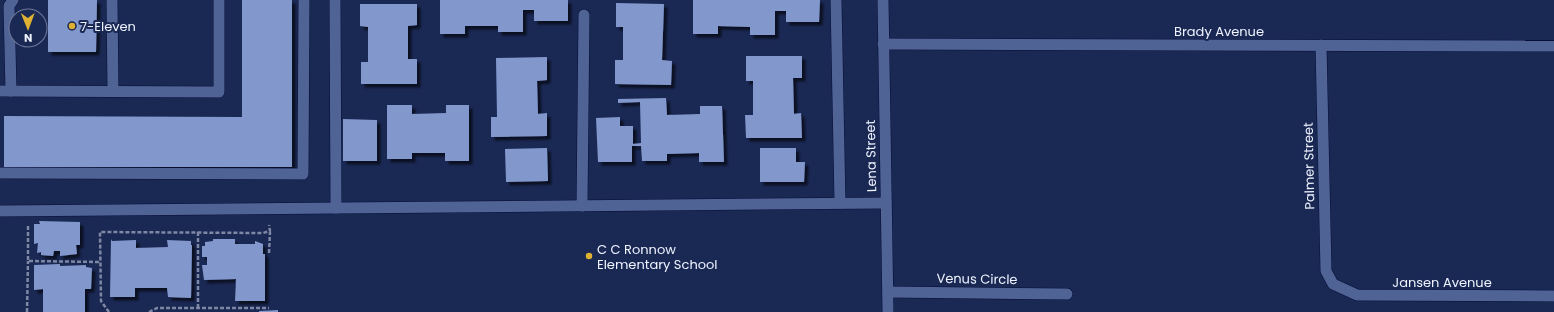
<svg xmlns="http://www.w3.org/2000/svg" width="1554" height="312" font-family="Poppins,sans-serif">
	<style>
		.building { fill: #8297cc; filter: url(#shadow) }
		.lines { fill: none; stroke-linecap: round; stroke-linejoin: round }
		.service-casing { stroke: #060e38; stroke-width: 12 }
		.minor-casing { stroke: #060e38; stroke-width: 12 }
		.path { stroke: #7e88a5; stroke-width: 2.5; stroke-dasharray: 4 2; stroke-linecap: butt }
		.service { stroke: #506395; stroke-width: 11 }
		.minor { stroke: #506395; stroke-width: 11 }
		.poi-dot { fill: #deb133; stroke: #1a2854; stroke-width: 1.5 }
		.labels { text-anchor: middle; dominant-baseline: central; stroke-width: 4; stroke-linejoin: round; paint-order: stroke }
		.poi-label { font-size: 13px; fill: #eef3fe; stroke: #1a2854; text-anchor: start }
		.street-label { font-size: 13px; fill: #eef3fe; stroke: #1a2854 }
	</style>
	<defs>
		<filter id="shadow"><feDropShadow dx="3.5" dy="3.5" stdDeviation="1" flood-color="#0009"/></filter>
	</defs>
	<rect width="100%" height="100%" fill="#1a2854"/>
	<g class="building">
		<polygon points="48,0 97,0 96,52 48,52"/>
		<polygon points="242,0 292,0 292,167 4,167 4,116 242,117"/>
		<polygon points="440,0 568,0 568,21 534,21 534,10 523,10 523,32 498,32 498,26 465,26 465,34 440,34"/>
		<polygon points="693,0 820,0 819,22 786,22 786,11 775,11 775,35 750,35 750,27 718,26 718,34 693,34"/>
		<polygon points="616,3 664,4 662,60 672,61 671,85 615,84 615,60 623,60 623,27 616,27"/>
		<polygon points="360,4 417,4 417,25 408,26 408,59 417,59 417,84 361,84 361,62 368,62 368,27 360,26"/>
		<polygon points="746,56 802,56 802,78 793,78 794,114 801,113 802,138 746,138 745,115 753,115 753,81 746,81"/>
		<polygon points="547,57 547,80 537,81 538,114 547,113 547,136 491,137 491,117 497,117 496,58"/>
		<polygon points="666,98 667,115 700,114 700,106 722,106 724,162 699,162 699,153 667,154 667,161 642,161 641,146 632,146 632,162 598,162 596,118 620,117 620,126 633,126 633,144 641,143 640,102 618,103 618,99"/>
		<polygon points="387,105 412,105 412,114 446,113 446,105 469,105 469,161 445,161 445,153 412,153 412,159 387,159"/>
		<polygon points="343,119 377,120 377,161 343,161"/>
		<polygon points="547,148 548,181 506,182 505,149"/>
		<polygon points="760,148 796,148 796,162 805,162 804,182 760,182"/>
		<polygon points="39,221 80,222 80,245 76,245 77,254 60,256 60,251 54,251 53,256 41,255 41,252 37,253 38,243 34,244 34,224 40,224"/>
		<polygon points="111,239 112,241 136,240 136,248 168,247 167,240 191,241 191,245 192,245 191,298 168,297 167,288 135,288 135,297 110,297"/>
		<polygon points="213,239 235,239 235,244 255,244 255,241 263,244 263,254 265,254 265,301 235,301 236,279 204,280 202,265 207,265 207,257 202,257 202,246 205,246 205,242 213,241"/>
		<polygon points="60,264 60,266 86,265 86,267 92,268 91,289 85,289 85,312 43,312 43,289 34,290 34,265"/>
		<polygon points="278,310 278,312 259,312 259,311"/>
	</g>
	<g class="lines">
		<defs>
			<g id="service">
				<polyline points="112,0 113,91"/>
				<polyline points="335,0 336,208"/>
				<polyline points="836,0 840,203"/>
				<polyline points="0,91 219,92 219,0"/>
				<polyline points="11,91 9,6 13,0"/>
				<polyline points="0,173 303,174 304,0"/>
				<polyline points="582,206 584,15"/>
				<polyline points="0,211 886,203"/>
			</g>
			<g id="minor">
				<polyline points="883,0 888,312"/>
				<polyline points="883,44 1554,46"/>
				<polyline points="1321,45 1326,271 1333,284 1357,295 1554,296"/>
				<polyline points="888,292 1067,294"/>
			</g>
		</defs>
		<use href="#service" class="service-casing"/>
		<use href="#minor" class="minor-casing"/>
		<g class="path">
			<polyline points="28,226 28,261 100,262"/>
			<polyline points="198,232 198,308"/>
			<polyline points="269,253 270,232"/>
			<polyline points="27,312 28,261"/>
			<polyline points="109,312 101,301 100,232 263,233 270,231 269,225"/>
			<polyline points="149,312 157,308 269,308"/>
		</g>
		<use href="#service" class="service"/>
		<use href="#minor" class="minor"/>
	</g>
	<g class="poi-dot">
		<circle cx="72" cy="26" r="4"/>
		<circle cx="589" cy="256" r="4"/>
	</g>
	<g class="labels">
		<g class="poi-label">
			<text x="80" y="26">7-Eleven</text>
			<text x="597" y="249">C C Ronnow<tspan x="597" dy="15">Elementary School</tspan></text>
		</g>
		<g class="street-label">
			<text x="1219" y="31">Brady Avenue</text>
			<text transform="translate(871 156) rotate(-91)">Lena Street</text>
			<text transform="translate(1309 166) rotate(-91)">Palmer Street</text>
			<text transform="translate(977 279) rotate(1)">Venus Circle</text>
			<text x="1442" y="282">Jansen Avenue</text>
		</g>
	</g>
	<g transform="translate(28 28) rotate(179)"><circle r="19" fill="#1a2854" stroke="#6f7998"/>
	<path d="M0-3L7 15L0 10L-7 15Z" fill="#deb133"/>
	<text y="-6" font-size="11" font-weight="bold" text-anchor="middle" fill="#eef3fe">N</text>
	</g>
</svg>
